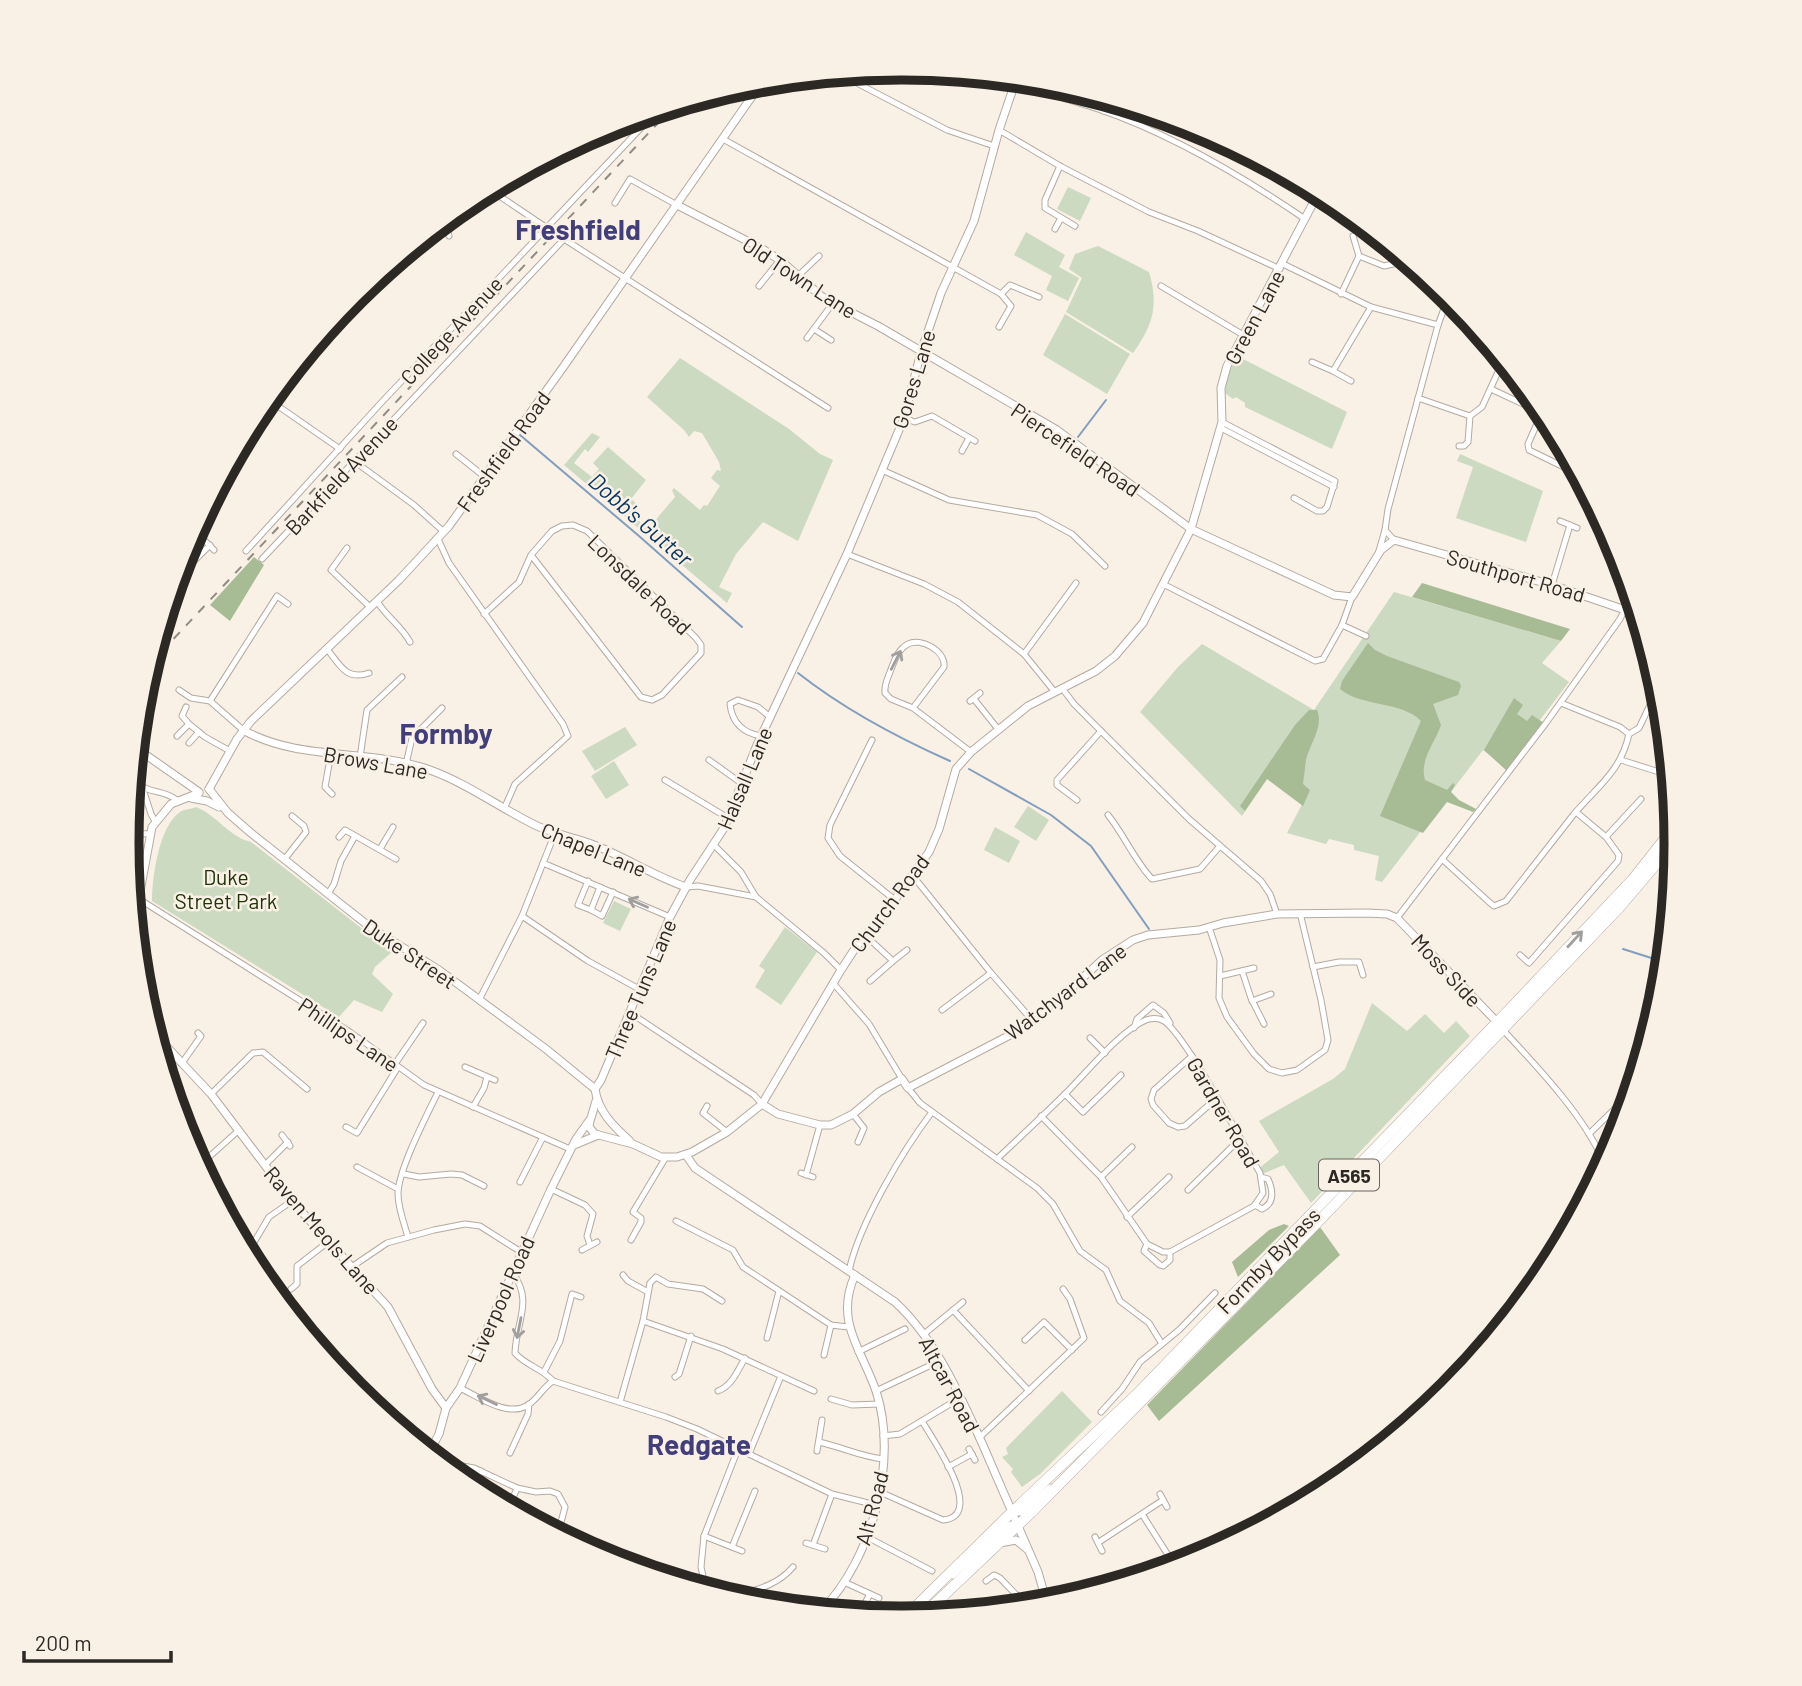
<svg xmlns="http://www.w3.org/2000/svg" width="1802" height="1686" font-family="Barlow,sans-serif">
	<style>
		.green { fill: #ccdac1 }
		.forest { fill: #a7bb95 }
		.lines { fill: none; stroke-linecap: round; stroke-linejoin: round }
		.stream { stroke: #829ebe; stroke-width: 2 }
		.street-casing { stroke: #b3aaa1; stroke-width: 7 }
		.secondary-casing { stroke: #b3aaa1; stroke-width: 9 }
		.highway-casing { stroke: #b3aaa1; stroke-width: 11 }
		.street { stroke: #fff; stroke-width: 5 }
		.secondary { stroke: #fff; stroke-width: 7 }
		.highway { stroke: #fff; stroke-width: 10 }
		.rail { stroke: #918b84; stroke-width: 2; stroke-dasharray: 9 9; stroke-linecap: butt }
		.oneway { stroke: #a09f9d }
		.labels { text-anchor: middle; dominant-baseline: central; stroke-width: 5; stroke-linejoin: round; paint-order: stroke }
		.shield { fill: #f9f0e6; stroke: #6a655f; stroke-width: 2 }
		.shield-label { font-size: 19px; font-weight: bold; fill: #2c2925 }
		.street-label { font-size: 21px; fill: #2c2925; stroke: #f9f0e6 }
		.park-label { font-size: 21px; fill: #213409; stroke: #f9f0e6 }
		.water-label { font-size: 23px; font-style: italic; fill: #08335d; stroke: #f9f0e6 }
		.district-label { font-size: 28px; font-weight: bold; fill: #423e7a; stroke: #f9f0e6 }
		.rim { fill: none; stroke: #2c2925; stroke-width: 9 }
	</style>
	<rect width="100%" height="100%" fill="#f9f0e6"/>
	<g class="green">
		<polygon points="1068,187 1091,198 1080,221 1057,209"/>
		<polygon points="1026,232 1065,255 1059,267 1079,278 1068,301 1046,290 1052,276 1014,255"/>
		<path d="M1098,246l51,26c10,34 4,53 -16,81l-67,-41 16,-34 -13,-9 6,-15z"/>
		<polygon points="1065,314 1130,354 1107,394 1043,355"/>
		<polygon points="1237,356 1347,412 1332,449 1245,407 1245,403 1236,397 1233,399 1225,393 1226,379"/>
		<polygon points="680,358 789,429 820,454 833,460 798,541 763,522 736,554 719,587 732,593 727,603 564,465 592,433 600,437 588,452 585,449 574,463 592,477 599,469 593,463 608,447 646,480 631,499 639,506 632,515 648,529 675,497 672,490 674,488 700,510 704,505 707,506 720,486 711,478 717,470 721,471 719,462 702,433 694,431 689,437 684,430 647,397"/>
		<polygon points="1460,454 1543,491 1526,542 1456,518 1473,467 1457,461"/>
		<polygon points="1394,592 1561,641 1542,663 1569,682 1504,767 1483,750 1382,882 1375,880 1379,856 1354,850 1354,845 1329,839 1326,844 1287,833 1309,791 1269,776 1242,816 1140,712 1178,667 1202,644 1314,710"/>
		<polygon points="625,727 637,745 595,771 582,751"/>
		<polygon points="614,761 629,785 606,799 591,776"/>
		<polygon points="1028,806 1049,820 1036,841 1014,827"/>
		<path d="M196,807c21,8 33,30 55,35l128,100 14,9 -18,16 -3,7 21,20 -11,18 -28,-12 -15,17 -187,-116c0,-23 7,-75 28,-89 4,-3 12,-3 16,-5z"/>
		<polygon points="995,827 1020,841 1009,863 984,850"/>
		<polygon points="614,901 631,909 620,931 603,923"/>
		<polygon points="785,927 817,952 781,1005 755,987 765,970 759,966"/>
		<polygon points="1372,1003 1407,1031 1425,1014 1444,1033 1456,1021 1470,1036 1311,1203 1284,1165 1262,1174 1257,1170 1279,1152 1259,1121 1333,1079 1345,1069"/>
		<polygon points="1062,1391 1092,1422 1040,1474 1022,1487 1011,1472 1013,1469 1002,1457 1008,1454 1006,1448"/>
	</g>
	<g class="forest">
		<polygon points="254,557 264,565 230,621 210,605"/>
		<polygon points="1422,583 1570,629 1561,641 1412,597"/>
		<path d="M1368,643l7,7 12,6 72,26 2,4 -3,9 -25,9 8,21c-6,18 -22,35 -16,55l22,10 6,-7 2,2 -4,7 8,8 17,9 -3,3 -26,-10 -24,31 -43,-17 41,-95c-19,-20 -60,-14 -81,-32l2,-8z"/>
		<polygon points="1514,698 1523,705 1517,714 1527,721 1532,715 1544,723 1507,771 1484,750"/>
		<path d="M1309,710h8c7,17 -7,33 -11,50 -1,8 -2,16 -3,24l7,6 -7,16 -36,-27 -22,32 -5,-5 55,-81z"/>
		<polygon points="1284,1224 1289,1226 1238,1277 1232,1262 1269,1230"/>
		<polygon points="1320,1227 1340,1255 1159,1421 1147,1405"/>
	</g>
	<g class="lines">
		<g class="stream">
			<polyline points="520,435 639,536 742,627"/>
			<polyline points="1078,437 1106,400"/>
			<path d="M798,673c47,37 98,64 152,88"/>
			<polyline points="969,769 1051,815 1091,846 1149,929"/>
			<polyline points="1623,949 1664,962"/>
		</g>
		<defs>
			<g id="street">
				<polyline points="831,75 853,81 947,130 994,146"/>
				<path d="M1013,84c29,8 59,16 88,26 72,25 141,66 204,109"/>
				<polyline points="1103,111 1112,101"/>
				<polyline points="999,130 1060,166 1149,212 1198,231 1280,269"/>
				<polyline points="723,139 1001,294 1011,306 999,327"/>
				<polyline points="1060,166 1045,200 1045,208 1075,226"/>
				<polyline points="489,189 547,228"/>
				<polyline points="497,194 509,178"/>
				<polyline points="615,203 630,179 677,205"/>
				<polyline points="445,219 449,236"/>
				<polyline points="1055,229 1061,218"/>
				<polyline points="414,245 415,246"/>
				<polyline points="1359,256 1384,266 1407,261"/>
				<polyline points="1283,264 1371,307 1438,325"/>
				<polyline points="798,276 819,256"/>
				<polyline points="364,286 372,290"/>
				<polyline points="759,286 780,260"/>
				<polyline points="1161,286 1245,336"/>
				<polyline points="1001,294 1010,285 1039,297"/>
				<polyline points="1341,294 1359,256 1353,236"/>
				<polyline points="814,329 831,340"/>
				<polyline points="807,338 833,303"/>
				<polyline points="1312,362 1333,371"/>
				<polyline points="1351,381 1333,371 1371,307"/>
				<polyline points="1491,389 1542,413"/>
				<polyline points="1418,398 1470,416 1482,407 1503,361"/>
				<polyline points="268,399 340,449"/>
				<polyline points="1543,410 1528,444 1529,450 1578,474"/>
				<polyline points="904,418 915,422 932,416 975,441"/>
				<polyline points="1222,422 1335,481 1327,507 1323,511 1317,511 1294,498"/>
				<polyline points="1221,428 1334,487"/>
				<polyline points="1459,446 1464,446 1468,442 1470,416"/>
				<polyline points="962,451 969,438"/>
				<polyline points="456,454 485,477"/>
				<polyline points="354,461 414,505 444,532"/>
				<polyline points="882,470 949,500 1037,515 1072,534 1105,566"/>
				<polyline points="1576,488 1580,478"/>
				<polyline points="1560,521 1577,528"/>
				<polyline points="438,539 449,563 563,724 568,736 515,784 504,809"/>
				<polyline points="1394,540 1385,530 1388,509 1438,325 1449,295"/>
				<polyline points="206,542 214,550"/>
				<polyline points="347,548 331,570 370,607"/>
				<polyline points="246,551 380,404 657,111"/>
				<polyline points="1379,551 1385,530"/>
				<polyline points="847,554 924,584 958,602 1024,654 1054,691"/>
				<polyline points="262,559 564,239 828,408"/>
				<polyline points="177,574 189,566 210,545"/>
				<polyline points="1163,584 1315,661 1323,659 1342,625 1352,597"/>
				<polyline points="1552,585 1570,525"/>
				<path d="M377,601c9,16 24,24 33,41"/>
				<polyline points="484,614 519,582 531,555 552,531 562,526 573,525 587,531 696,638 701,645 701,653 662,695 652,700 641,697 531,555"/>
				<polyline points="1342,625 1366,636"/>
				<path d="M327,649c13,16 19,32 42,24"/>
				<polyline points="1024,654 1076,583"/>
				<polyline points="1062,688 1074,704 1189,819 1261,881 1270,894 1277,914"/>
				<polyline points="179,690 191,698 210,701 243,730"/>
				<polyline points="974,699 998,729"/>
				<polyline points="210,701 277,596 288,604"/>
				<polyline points="970,701 980,693"/>
				<polyline points="186,707 182,716 189,724"/>
				<path d="M913,708l31,-41c2,-16 -23,-30 -36,-23 -11,6 -14,18 -18,28 -3,8 -6,13 -5,21l6,6 22,9 58,44"/>
				<polyline points="1629,734 1639,728 1658,688 1656,684"/>
				<polyline points="177,736 189,724 205,737 230,751"/>
				<path d="M761,736c-18,-3 -29,-13 -31,-32l8,-4 20,7 12,10"/>
				<polyline points="872,740 830,825 828,838 840,856 895,900"/>
				<polyline points="189,743 199,732"/>
				<polyline points="331,753 325,787 332,794"/>
				<polyline points="360,757 367,710 402,677"/>
				<polyline points="709,760 741,783"/>
				<polyline points="1621,760 1659,772 1669,770"/>
				<polyline points="406,764 412,738 442,708"/>
				<path d="M133,779c17,17 28,9 44,21"/>
				<polyline points="665,780 728,818"/>
				<polyline points="143,789 151,814 155,821"/>
				<polyline points="1077,800 1057,785 1057,780 1101,731"/>
				<path d="M1108,815c17,21 26,45 44,64l48,-10 20,-23"/>
				<polyline points="127,833 150,834"/>
				<polyline points="339,837 345,830 396,859"/>
				<polyline points="1606,837 1641,799"/>
				<polyline points="714,845 741,872 756,897"/>
				<polyline points="380,849 393,827"/>
				<path d="M1442,859l47,43 5,4 12,-5c23,-29 45,-58 68,-87 24,-28 47,-43 55,-80l-9,-7 -59,-24"/>
				<polyline points="284,860 306,832 304,826 292,816"/>
				<polyline points="543,863 670,917"/>
				<polyline points="913,876 991,973 1032,1020"/>
				<polyline points="588,881 578,905 591,910"/>
				<polyline points="600,887 591,910 602,916 613,892"/>
				<polyline points="687,887 698,886 756,897 824,953 841,970"/>
				<polyline points="328,894 334,884 341,861 355,836"/>
				<polyline points="139,899 350,1032 424,1085 570,1149"/>
				<polyline points="522,916 588,961 639,989"/>
				<polyline points="1397,918 1546,723 1620,619 1625,609 1629,587"/>
				<polyline points="1209,927 1220,960 1219,998 1227,1017 1254,1054 1269,1069 1282,1073 1297,1070 1325,1050 1328,1040 1321,1000 1300,913"/>
				<polyline points="866,936 893,961 907,950"/>
				<polyline points="1520,955 1529,963 1618,861 1619,855 1606,837 1576,812"/>
				<polyline points="1313,967 1339,962 1359,962 1363,975"/>
				<polyline points="1242,971 1251,998 1264,1024"/>
				<polyline points="1220,976 1254,968"/>
				<polyline points="870,981 893,961"/>
				<polyline points="833,983 869,1024 902,1079"/>
				<polyline points="479,1000 522,916 555,833"/>
				<polyline points="1252,1001 1271,994"/>
				<polyline points="942,1010 991,973"/>
				<polyline points="629,1012 754,1095 762,1104"/>
				<polyline points="1134,1028 1137,1019 1153,1005 1164,1013 1170,1023"/>
				<path d="M1503,1030c32,34 86,91 101,134"/>
				<polyline points="1090,1038 1105,1053"/>
				<polyline points="1192,1056 1154,1090 1151,1099 1153,1105 1169,1123 1178,1127 1185,1126 1217,1098"/>
				<polyline points="182,1063 201,1036 198,1033"/>
				<polyline points="395,1064 423,1023"/>
				<polyline points="465,1067 495,1080"/>
				<polyline points="908,1088 920,1103 1037,1188 1053,1204 1080,1251 1106,1270 1120,1301 1149,1323 1162,1344"/>
				<polyline points="211,1094 253,1053 263,1052 307,1089"/>
				<polyline points="1065,1094 1083,1112 1121,1075"/>
				<polyline points="707,1106 703,1113 727,1132"/>
				<polyline points="473,1107 484,1088 487,1077"/>
				<polyline points="853,1114 864,1128 858,1142"/>
				<polyline points="346,1127 357,1133 398,1067"/>
				<polyline points="1589,1134 1631,1093"/>
				<polyline points="282,1135 290,1146"/>
				<path d="M997,1159c23,-22 47,-44 70,-67 20,-20 54,-62 79,-72 5,-2 12,-2 16,0 20,8 83,128 98,153l3,20 -9,13 -84,46h-7l-16,-8 -46,-67 -60,-61"/>
				<polyline points="204,1162 225,1193 232,1208"/>
				<polyline points="265,1165 288,1142"/>
				<polyline points="199,1166 239,1130"/>
				<polyline points="357,1167 398,1189"/>
				<polyline points="801,1173 813,1177"/>
				<polyline points="404,1174 419,1177 451,1174 462,1175 484,1186"/>
				<polyline points="806,1175 820,1125"/>
				<polyline points="1101,1177 1132,1147"/>
				<polyline points="520,1182 543,1137"/>
				<polyline points="551,1189 585,1205 593,1214 587,1236 590,1245"/>
				<polyline points="1188,1190 1240,1139"/>
				<path d="M1255,1205l7,4c13,-6 11,-19 6,-30l-7,-2"/>
				<polyline points="1127,1217 1169,1177"/>
				<polyline points="676,1221 733,1250 743,1267 831,1325 848,1327"/>
				<path d="M408,1237c-4,-14 -10,-29 -10,-43 0,-24 29,-79 40,-102"/>
				<polyline points="631,1240 641,1222 641,1218 633,1212 666,1157"/>
				<polyline points="1147,1244 1144,1251 1160,1265 1163,1266 1170,1260 1170,1252"/>
				<polyline points="582,1250 597,1242"/>
				<polyline points="247,1254 269,1217 292,1201"/>
				<polyline points="247,1254 256,1261"/>
				<polyline points="353,1266 387,1243 434,1230 465,1224 480,1226 521,1252"/>
				<path d="M849,1271c10,-47 54,-121 83,-159"/>
				<path d="M512,1272c22,29 4,49 3,81 11,13 27,15 38,28"/>
				<polyline points="623,1275 628,1281 648,1292"/>
				<polyline points="291,1289 297,1284 297,1266 328,1242"/>
				<polyline points="953,1310 1029,1391"/>
				<polyline points="643,1321 723,1349 814,1391"/>
				<polyline points="924,1334 963,1302"/>
				<polyline points="767,1338 779,1291"/>
				<polyline points="1025,1340 1044,1322 1072,1350"/>
				<polyline points="858,1352 905,1329"/>
				<polyline points="824,1355 831,1325"/>
				<polyline points="544,1372 560,1341 572,1294 581,1297"/>
				<polyline points="675,1377 679,1374 691,1336"/>
				<polyline points="553,1381 666,1417 697,1429 832,1494 876,1505"/>
				<path d="M460,1388c19,9 48,30 68,17 10,-6 15,-18 25,-24"/>
				<path d="M718,1391c14,-5 20,-21 27,-33"/>
				<polyline points="876,1391 931,1365"/>
				<polyline points="831,1399 852,1405 879,1404"/>
				<polyline points="620,1402 643,1321 650,1283 656,1277 668,1284 703,1289 722,1301"/>
				<polyline points="1101,1412 1122,1389 1140,1362 1179,1330 1215,1293"/>
				<polyline points="883,1436 900,1434 950,1404"/>
				<polyline points="979,1438 1084,1338 1070,1299 1063,1289"/>
				<path d="M819,1442c23,5 42,15 65,17"/>
				<polyline points="431,1449 457,1465 474,1468 517,1488 536,1492 550,1491 558,1494 565,1507 558,1534"/>
				<polyline points="969,1449 975,1460"/>
				<polyline points="817,1451 822,1420"/>
				<polyline points="510,1453 528,1414 529,1404"/>
				<polyline points="749,1454 781,1376"/>
				<polyline points="948,1467 972,1454"/>
				<polyline points="469,1486 481,1471"/>
				<path d="M880,1492l63,28c44,-4 -10,-80 -21,-99"/>
				<polyline points="1160,1494 1167,1507"/>
				<polyline points="509,1508 517,1488"/>
				<polyline points="1142,1514 1175,1566"/>
				<polyline points="704,1536 742,1551"/>
				<polyline points="867,1537 932,1571"/>
				<polyline points="1095,1537 1102,1551"/>
				<polyline points="1099,1542 1163,1500"/>
				<polyline points="806,1543 825,1549"/>
				<polyline points="813,1545 832,1494"/>
				<polyline points="732,1547 755,1491"/>
				<polyline points="986,1581 994,1575 1000,1578 1026,1605"/>
				<polyline points="844,1582 879,1598"/>
				<polyline points="1112,1585 1169,1557"/>
				<polyline points="706,1590 701,1567 704,1536 738,1449"/>
				<path d="M730,1597c24,-7 46,-10 63,-30"/>
				<polyline points="859,1614 870,1594"/>
			</g>
			<g id="secondary">
				<polyline points="996,78 1013,84"/>
				<polyline points="677,205 759,247 780,260 821,296 833,303 878,326 1057,430 1191,529 1334,595 1352,597 1381,550 1394,540 1552,585 1637,614"/>
				<path d="M243,730c57,32 126,18 187,40 36,13 69,37 103,54 19,10 41,13 61,21 31,12 60,31 92,42"/>
				<polyline points="136,748 199,792"/>
				<polyline points="209,789 237,739 251,721 399,580 449,526 564,366 762,82"/>
				<polyline points="209,789 228,813 251,833 370,927 439,970 546,1049 595,1089"/>
				<polyline points="191,798 207,801 219,807"/>
				<polyline points="134,924 152,827 171,804 199,793"/>
				<polyline points="153,1032 211,1094 292,1201 388,1307 432,1389 446,1408"/>
				<polyline points="762,1104 778,1114 820,1125 831,1125 853,1114 879,1092 902,1079 908,1088 1014,1033 1062,997 1102,960 1133,940 1148,935 1199,930 1223,923 1277,914 1367,913 1387,914 1397,918 1497,1022"/>
				<polyline points="590,1121 589,1127 595,1134 633,1144 661,1157 677,1157 692,1152 727,1132 762,1104 841,970 856,947 889,908 929,852 939,829 956,769 971,752 1028,706 1096,671 1115,656 1143,623 1191,529 1222,422 1221,388 1227,366 1319,192"/>
				<path d="M630,1141c-17,-15 -32,-30 -35,-52l6,-9 69,-163 20,-37 34,-52 33,-83 90,-191 57,-136 17,-66 20,-59 33,-72 25,-91 17,-50"/>
				<polyline points="574,1145 598,1135"/>
				<path d="M686,1155l9,13 200,134c41,38 64,91 87,141 19,43 37,86 56,129l6,21v11"/>
				<polyline points="429,1453 439,1434 446,1408 460,1388 551,1189 576,1139 591,1118 596,1101"/>
				<polyline points="1012,1512 1022,1512 1050,1488"/>
				<polyline points="1000,1543 1016,1540 1027,1549"/>
				<polyline points="953,1575 1006,1527 1014,1524 1018,1525"/>
				<polyline points="1044,1593 1052,1603"/>
				<path d="M822,1610c50,-51 77,-150 54,-219 -14,-41 -42,-70 -21,-116"/>
			</g>
			<g id="highway">
				<polyline points="922,1616 1034,1510 1317,1223 1619,908 1676,841"/>
				<polyline points="905,1617 1012,1512 1136,1395 1507,1012 1633,879 1674,827"/>
			</g>
		</defs>
		<use href="#street" class="street-casing"/>
		<use href="#secondary" class="secondary-casing"/>
		<use href="#highway" class="highway-casing"/>
		<use href="#street" class="street"/>
		<use href="#secondary" class="secondary"/>
		<use href="#highway" class="highway"/>
		<polyline class="rail" points="149,665 674,106"/>
	</g>
	<defs><path id="oneway-shaft" d="M-6 0H5M1.5-3L5.5 0L1.5 3" fill="none" stroke-width="1.6" stroke-linecap="round" stroke-linejoin="round" transform="scale(1.75)"/></defs>
	<g class="oneway">
		<use href="#oneway-shaft" transform="translate(896 660) rotate(-63)"/>
		<use href="#oneway-shaft" transform="translate(638 903) rotate(-156)"/>
		<use href="#oneway-shaft" transform="translate(1575 939) rotate(-47)"/>
		<use href="#oneway-shaft" transform="translate(519 1328) rotate(101)"/>
		<use href="#oneway-shaft" transform="translate(487 1400) rotate(-155)"/>
	</g>
	<g class="labels">
		<rect class="shield" x="1319" y="1159.5" width="60" height="31" rx="5"/>
		<g class="shield-label">
			<text x="1349" y="1175">A565</text>
		</g>
		<g class="street-label">
			<text transform="translate(800 277) rotate(33)">Old Town Lane</text>
			<text transform="translate(1254 317) rotate(-62)">Green Lane</text>
			<text transform="translate(451 330) rotate(-47)">College Avenue</text>
			<text transform="translate(913 379) rotate(-73)">Gores Lane</text>
			<text transform="translate(1076 449) rotate(34)">Piercefield Road</text>
			<text transform="translate(503 451) rotate(-54)">Freshfield Road</text>
			<text transform="translate(341 475) rotate(-47)">Barkfield Avenue</text>
			<text transform="translate(1516 575) rotate(16)">Southport Road</text>
			<text transform="translate(640 584) rotate(44)">Lonsdale Road</text>
			<text transform="translate(376 762) rotate(10)">Brows Lane</text>
			<text transform="translate(744 778) rotate(-67)">Halsall Lane</text>
			<text transform="translate(594 849) rotate(22)">Chapel Lane</text>
			<text transform="translate(889 903) rotate(-53)">Church Road</text>
			<text transform="translate(410 953) rotate(34)">Duke Street</text>
			<text transform="translate(1447 970) rotate(47)">Moss Side</text>
			<text transform="translate(640 989) rotate(-67)">Three Tuns Lane</text>
			<text transform="translate(1065 991) rotate(-37)">Watchyard Lane</text>
			<text transform="translate(349 1034) rotate(34)">Phillips Lane</text>
			<text transform="translate(1224 1112) rotate(60)">Gardner Road</text>
			<text transform="translate(322 1230) rotate(49)">Raven Meols Lane</text>
			<text transform="translate(1268 1260) rotate(-46)">Formby Bypass</text>
			<text transform="translate(500 1299) rotate(-66)">Liverpool Road</text>
			<text transform="translate(950 1384) rotate(62)">Altcar Road</text>
			<text transform="translate(871 1508) rotate(-75)">Alt Road</text>
		</g>
		<g class="park-label">
			<text x="226" y="876">Duke<tspan x="226" dy="24">Street Park</tspan></text>
		</g>
		<g class="water-label">
			<text transform="translate(641 519) rotate(41)">Dobb's Gutter</text>
		</g>
		<g class="district-label">
			<text x="578" y="229">Freshfield</text>
			<text x="446" y="733">Formby</text>
			<text x="699" y="1444">Redgate</text>
		</g>
	</g>
	<path d="M0 0H1802V1686H0ZM901 80H902A762 762 0 0 1 1664 842V844A762 762 0 0 1 902 1606H901A762 762 0 0 1 139 844V842A762 762 0 0 1 901 80Z" fill="#f9f0e6" fill-rule="evenodd"/>
	<path class="rim" d="M901 80H902A762 762 0 0 1 1664 842V844A762 762 0 0 1 902 1606H901A762 762 0 0 1 139 844V842A762 762 0 0 1 901 80Z"/>
	<path d="M24 1651v10h147v-10" fill="none" stroke="#2c2925" stroke-width="3.5"/>
	<text x="35" y="1651" font-size="21" fill="#2c2925" stroke="#f9f0e6" stroke-width="5" paint-order="stroke">200 m</text>
</svg>
